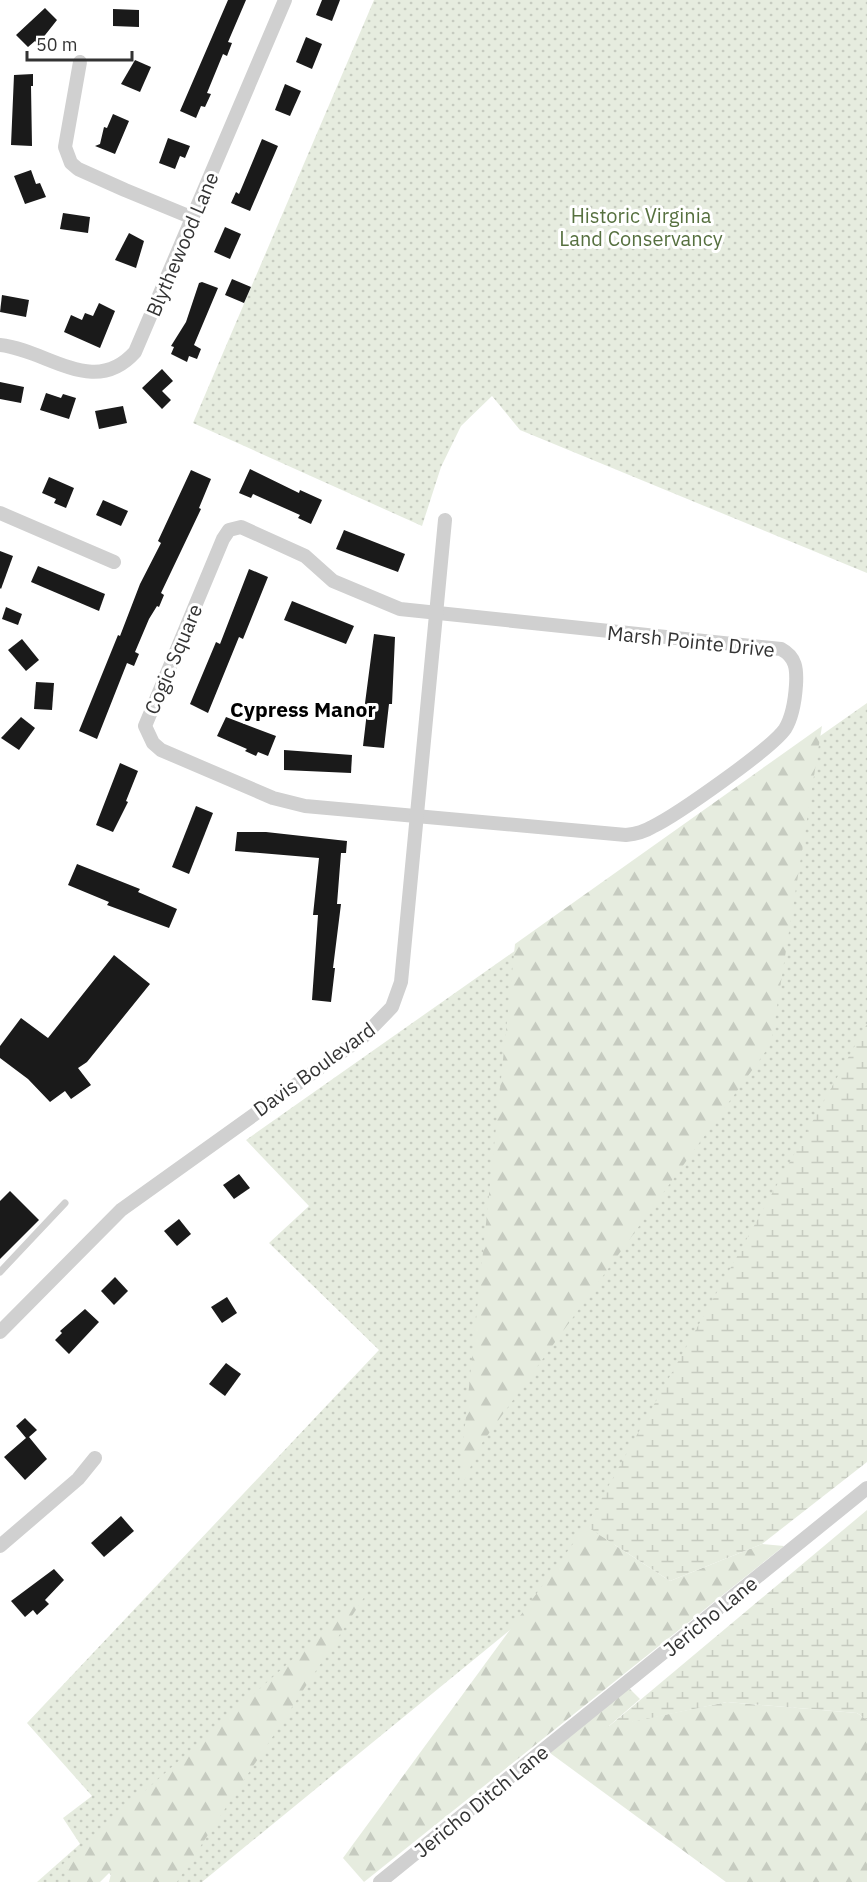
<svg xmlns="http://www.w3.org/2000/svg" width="867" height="1882" font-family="'IBM Plex Sans',sans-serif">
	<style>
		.grass { fill: url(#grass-dots) }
		.forest { fill: url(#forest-firs) }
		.wetland { fill: url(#wetland-marsh) }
		.building { fill: #1a1a1a }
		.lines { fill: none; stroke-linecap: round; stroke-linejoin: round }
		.service { stroke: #d0d0d0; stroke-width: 7 }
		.minor { stroke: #d0d0d0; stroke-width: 14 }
		.labels { text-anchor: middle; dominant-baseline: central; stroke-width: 6; stroke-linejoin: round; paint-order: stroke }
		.park-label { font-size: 20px; fill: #56703f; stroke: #fff }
		.street-label { font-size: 20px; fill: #333; stroke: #fff }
		.neighbourhood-label { font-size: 21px; font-weight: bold; fill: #000; stroke: #fff }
	</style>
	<defs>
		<pattern id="grass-dots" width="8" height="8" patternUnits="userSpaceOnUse" patternTransform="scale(1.5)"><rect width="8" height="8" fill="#e6ecdf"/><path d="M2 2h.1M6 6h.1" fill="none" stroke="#c6cbc0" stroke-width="1.8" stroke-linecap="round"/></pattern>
		<pattern id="forest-firs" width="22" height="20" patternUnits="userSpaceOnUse" patternTransform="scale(1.5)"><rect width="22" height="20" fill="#e6ecdf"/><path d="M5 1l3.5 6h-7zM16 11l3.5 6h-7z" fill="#c6cbc0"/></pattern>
		<pattern id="wetland-marsh" width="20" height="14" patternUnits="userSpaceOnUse" patternTransform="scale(1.5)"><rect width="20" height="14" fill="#e6ecdf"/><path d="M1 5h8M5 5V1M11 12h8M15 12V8" fill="none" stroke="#c6cbc0"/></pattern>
	</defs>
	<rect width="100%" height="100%" fill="#fff"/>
	<g class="grass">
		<polygon points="374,0 867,0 867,573 520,430 492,396 461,426 441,467 422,526 193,423"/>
		<polygon points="867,703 867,1338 202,1882 118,1882 104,1868 88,1882 37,1882 80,1844 63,1818 92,1796 27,1723 379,1350 269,1243 309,1206 246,1140"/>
	</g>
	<g class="forest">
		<polygon points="822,726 771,1044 482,1443 458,1493 515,944"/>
		<polygon points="586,1526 670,1581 762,1544 784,1546 364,1882 343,1858"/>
		<polygon points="367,1593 177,1882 109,1882 112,1870 100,1882 78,1882 63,1864"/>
		<polygon points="629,1688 640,1699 609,1726 727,1702 857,1713 867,1720 867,1882 726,1882 550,1753"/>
	</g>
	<g class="wetland">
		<polygon points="867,1024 867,1462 762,1544 670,1581 586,1526"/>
		<polygon points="867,1510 867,1720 857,1713 727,1702 608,1727"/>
	</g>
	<g class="building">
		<polygon points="228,0 246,0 228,42 232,43 227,56 223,54 207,93 211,94 205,107 201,106 196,118 180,111"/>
		<polygon points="322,0 340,0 332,21 316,15"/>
		<polygon points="45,8 57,20 38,44 35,41 28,47 16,35"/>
		<polygon points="113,9 139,10 139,27 113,26"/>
		<polygon points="306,37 322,44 312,69 296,62"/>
		<polygon points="135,60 151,67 140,92 121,84"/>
		<polygon points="33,74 33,86 31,86 32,146 11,145 14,75"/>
		<polygon points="285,84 301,91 290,116 275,110"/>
		<polygon points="113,114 129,121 115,154 95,146 100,144 104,127 107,128"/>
		<polygon points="168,138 190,146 185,158 180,156 175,169 159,163"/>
		<polygon points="262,139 278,146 250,211 231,203 236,192 239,194 242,187"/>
		<polygon points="31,170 36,184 40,183 46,197 25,204 14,176"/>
		<polygon points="63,213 90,217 88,233 60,229"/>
		<polygon points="225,227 241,234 230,259 214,252"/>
		<polygon points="129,233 144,241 136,268 115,260"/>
		<polygon points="232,279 251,287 244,303 225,295"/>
		<polygon points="202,282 218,288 194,345 201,349 197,359 189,356 187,362 171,354 174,347 171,346 186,322 199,283"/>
		<polygon points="2,295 29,300 26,317 0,312"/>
		<polygon points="99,303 115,311 100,348 64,332 71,315 82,320 85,313 93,316"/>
		<polygon points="162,369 173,381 162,391 171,400 162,409 142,388"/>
		<polygon points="0,382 24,387 21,403 0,399"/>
		<polygon points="46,393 61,398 63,394 76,398 69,419 40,410"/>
		<polygon points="123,406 127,423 99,429 95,411"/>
		<polygon points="250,469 299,493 300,490 322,500 311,524 298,518 300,515 253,494 251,498 239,493"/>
		<polygon points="191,470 211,479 199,508 201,509 161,593 164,595 159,607 157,606 149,619 135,652 139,654 134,666 127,663 97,739 79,731 118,635 120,636 140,584 161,543 158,541"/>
		<polygon points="49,477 74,488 66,508 54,503 56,499 42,493"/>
		<polygon points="103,500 128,511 121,526 96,515"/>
		<polygon points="344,530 405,554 398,572 336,549"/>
		<polygon points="0,551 13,556 1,589 0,588"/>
		<polygon points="38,566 105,594 99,611 31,582"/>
		<polygon points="249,569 268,577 243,639 239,637 208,713 190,704 216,642 220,644"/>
		<polygon points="292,601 354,626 346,644 284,620"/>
		<polygon points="6,607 22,614 18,625 2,619"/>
		<polygon points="374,634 395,637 392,704 389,704 384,748 363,746 367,712 364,711"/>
		<polygon points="22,639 39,660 26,671 8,650"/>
		<polygon points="36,682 54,683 52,710 34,709"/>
		<polygon points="21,717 35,728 19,750 1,738"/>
		<polygon points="226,717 276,736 268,756 258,752 256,756 245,751 247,749 217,736"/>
		<polygon points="284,750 352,755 351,773 284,770"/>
		<polygon points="120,763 138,771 126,801 128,802 113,832 96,825"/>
		<polygon points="196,806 213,813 189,874 172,867"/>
		<polygon points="237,832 266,832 347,841 346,853 341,853 337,904 341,904 333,968 335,968 331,1002 312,1000 318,915 313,915 319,858 235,851"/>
		<polygon points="77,864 140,889 138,892 177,909 169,928 107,905 109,902 68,885"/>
		<polygon points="114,955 150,984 87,1062 78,1068 91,1085 71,1099 65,1091 50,1102 28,1079 0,1058 0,1046 21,1018 48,1038"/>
		<polygon points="239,1174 250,1188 234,1199 223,1185"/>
		<polygon points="10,1191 39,1220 0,1259 0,1201"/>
		<polygon points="179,1219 191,1234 177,1246 164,1231"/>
		<polygon points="115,1277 128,1291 114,1305 101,1291"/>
		<polygon points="227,1297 237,1313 222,1323 211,1307"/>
		<polygon points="85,1309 99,1322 69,1354 55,1340 62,1333 60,1331"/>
		<polygon points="226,1363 241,1374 225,1396 209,1384"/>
		<polygon points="25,1418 37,1430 29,1437 47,1459 25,1480 4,1457 26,1438 16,1426"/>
		<polygon points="121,1516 134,1531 104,1557 91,1543"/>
		<polygon points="54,1569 64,1580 45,1600 49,1604 37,1615 33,1610 25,1617 11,1601"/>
	</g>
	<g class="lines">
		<polyline class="service" points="0,1272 65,1203"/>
		<g class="minor">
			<polyline points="80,62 65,147 71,163 78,169 125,190 193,218"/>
			<path d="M0,345c48,5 94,53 135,7l150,-352"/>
			<polyline points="0,513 114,562"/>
			<path d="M241,527l64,29 28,25 67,28 381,40c15,8 16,20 15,36 -1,15 -3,31 -11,44 -14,20 -108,86 -133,98 -8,5 -17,7 -26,8l-321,-29 -32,-8 -112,-48 -8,-7 -8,-17 78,-187 6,-9z"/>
			<polyline points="0,1332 121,1210 364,1036 392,1007 401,982 445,520"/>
			<polyline points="0,1546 78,1479 95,1458"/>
			<polyline points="380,1882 867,1488"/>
		</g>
	</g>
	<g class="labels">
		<g class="park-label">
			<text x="641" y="215">Historic Virginia<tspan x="641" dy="23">Land Conservancy</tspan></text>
		</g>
		<g class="street-label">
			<text transform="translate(182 244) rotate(-67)">Blythewood Lane</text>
			<text transform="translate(691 641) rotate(6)">Marsh Pointe Drive</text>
			<text transform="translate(173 659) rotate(-67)">Cogic Square</text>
			<text transform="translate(314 1069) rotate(-36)">Davis Boulevard</text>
			<text transform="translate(710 1616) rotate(-39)">Jericho Lane</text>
			<text transform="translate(481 1801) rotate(-39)">Jericho Ditch Lane</text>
		</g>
		<g class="neighbourhood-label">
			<text x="303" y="709">Cypress Manor</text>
		</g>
	</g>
	<path d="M27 51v9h105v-9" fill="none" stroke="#333333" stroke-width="3"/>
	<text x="36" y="51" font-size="18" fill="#333333" stroke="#ffffff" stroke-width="4.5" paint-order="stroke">50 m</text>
</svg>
